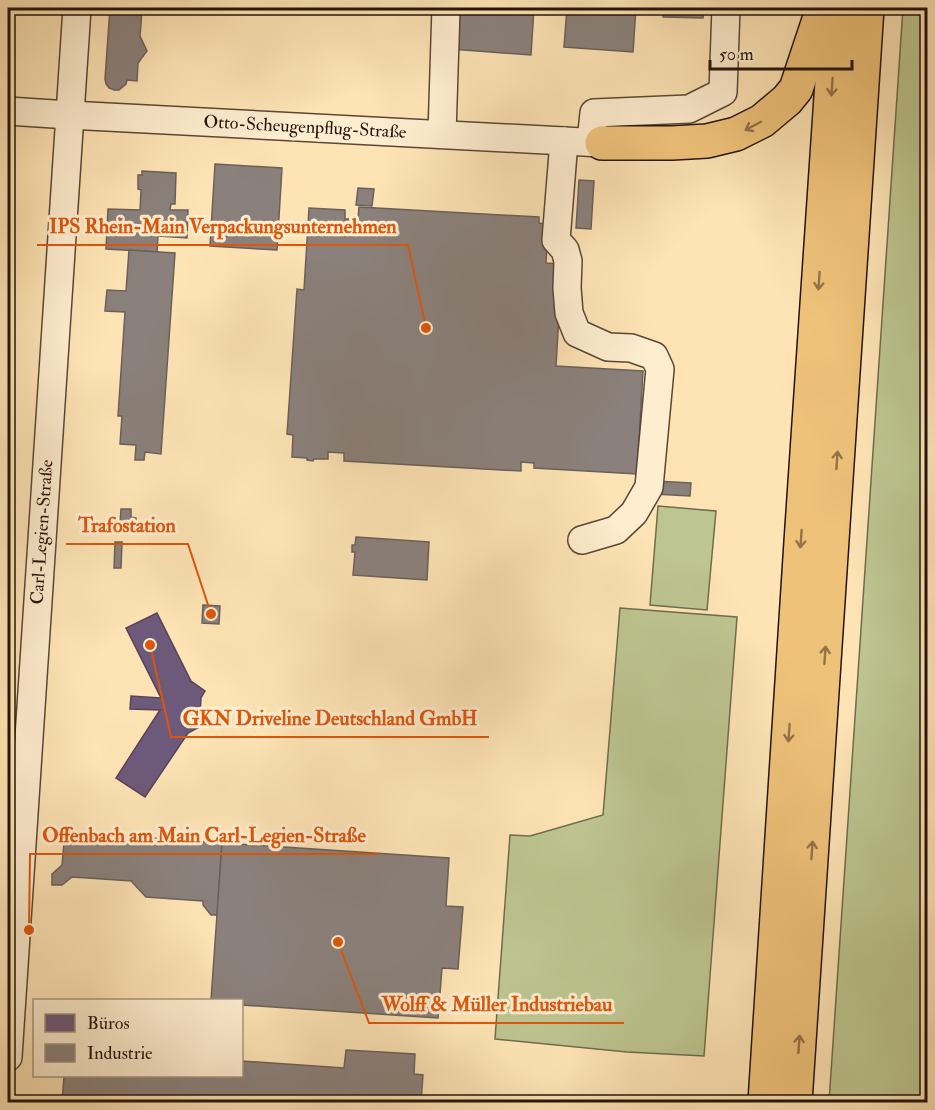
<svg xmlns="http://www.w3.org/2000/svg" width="935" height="1110" font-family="'IM FELL Double Pica',serif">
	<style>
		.green { fill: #bdc590; stroke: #706c4e; stroke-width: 1.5 }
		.offices { fill: #6d597a; stroke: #574459; stroke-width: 1.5 }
		.industry { fill: #8a817c; stroke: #6b605a; stroke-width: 1.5 }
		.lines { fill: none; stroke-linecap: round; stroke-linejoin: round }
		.minor-casing { stroke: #5a4736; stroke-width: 30 }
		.major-casing { stroke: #24130b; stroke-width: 36 }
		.minor { stroke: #feedcf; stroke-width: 27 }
		.major { stroke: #efc27a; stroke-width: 33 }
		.oneway { stroke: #947348 }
		.labels { text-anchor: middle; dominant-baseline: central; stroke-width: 6; stroke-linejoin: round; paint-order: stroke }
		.street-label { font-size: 18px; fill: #24130b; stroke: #feedcf }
		.leader { fill: none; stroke: #de560c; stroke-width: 2 }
		.callout-dot { fill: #de560c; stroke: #feedcf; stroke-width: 2 }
		.callout-label { font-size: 20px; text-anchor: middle; font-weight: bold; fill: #de560c; stroke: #feedcf; stroke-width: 6; stroke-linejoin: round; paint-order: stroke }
	</style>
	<rect width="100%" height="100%" fill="#fee4b5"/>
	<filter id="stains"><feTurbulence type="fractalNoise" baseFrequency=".00333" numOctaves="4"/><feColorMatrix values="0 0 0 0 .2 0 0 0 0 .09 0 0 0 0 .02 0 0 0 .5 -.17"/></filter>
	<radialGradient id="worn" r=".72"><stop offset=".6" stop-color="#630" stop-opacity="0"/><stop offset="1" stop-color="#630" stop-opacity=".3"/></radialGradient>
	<g class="green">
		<polygon points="903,8 928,8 927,1102 829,1102"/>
		<polygon points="658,506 716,511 707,610 650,605"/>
		<polygon points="620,608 737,617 704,1056 627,1052 495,1039 510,835 530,836 603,815"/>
	</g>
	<polygon class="offices" points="157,613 191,681 205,691 201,698 200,717 203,725 188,733 145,797 116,778 160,710 130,709 131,696 161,698 126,628"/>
	<g class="industry">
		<polygon points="110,8 145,8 145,10 142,10 140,36 147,51 138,63 137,81 127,80 126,84 119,90 114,90 109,88 106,84 105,79"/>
		<polygon points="454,8 534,8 531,55 451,49"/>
		<polygon points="567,8 636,8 633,52 564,47"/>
		<polygon points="663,8 704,8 703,18 663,17"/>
		<polygon points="215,164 282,168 277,250 210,246"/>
		<polygon points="142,171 176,173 175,204 171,204 170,210 188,210 187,238 158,236 157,252 106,249 108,209 140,210 141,190 138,189 138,175 142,175"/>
		<polygon points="579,180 594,181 591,229 576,228"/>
		<polygon points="358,188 374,189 372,206 356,205"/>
		<polygon points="359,207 539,217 539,223 548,224 546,263 562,264 556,366 643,371 637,474 534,468 534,463 521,462 521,471 344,461 344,453 328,452 328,459 314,459 313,461 307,460 307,458 292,457 293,435 287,434 297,289 304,290 309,208 345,210 345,219 358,219"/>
		<polygon points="129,250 175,253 161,454 145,452 144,460 135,460 136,445 120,444 122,416 118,416 125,312 105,311 107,290 126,291"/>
		<polygon points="655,481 691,483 690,496 654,494"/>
		<polygon points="121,509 131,509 131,517 136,518 135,530 128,530 128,525 120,524"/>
		<polygon points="356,537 429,542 427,580 353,575 355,552 352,552 352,545 355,545"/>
		<polygon points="115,542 122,542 121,568 114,568"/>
		<polygon points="203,605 220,606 219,624 202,623"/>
		<polygon points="65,832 222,843 217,915 211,915 203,905 203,901 146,897 132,882 132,881 72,877 62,885 52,885 52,874 62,865"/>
		<polygon points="222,843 449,858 446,906 463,907 458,969 442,968 438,1018 242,1005 242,1000 211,1000"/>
		<polygon points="346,1050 415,1054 414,1074 423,1075 421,1102 62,1102 64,1076 242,1076 242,1061 344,1068"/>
	</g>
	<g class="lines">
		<defs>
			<g id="minor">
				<polyline points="8,111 69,115 602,143"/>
				<polyline points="442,134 446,8"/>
				<polyline points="564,141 556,240 565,250 568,261 567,288 569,313 577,333 608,347 631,348 654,356 660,369 649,487 634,513 616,530 582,540"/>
				<polyline points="591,142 594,113 689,109 723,92 726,8"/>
				<polyline points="8,1057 77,8"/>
			</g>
			<g id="major">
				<polyline points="602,143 672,143 707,141 736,134 762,121 787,100 796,89 823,8"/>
				<polyline points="765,1102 801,542 837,8"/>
				<polyline points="795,1102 867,8"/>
			</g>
		</defs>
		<use href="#minor" class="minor-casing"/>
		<use href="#major" class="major-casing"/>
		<use href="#minor" class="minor"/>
		<use href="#major" class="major"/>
	</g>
	<defs><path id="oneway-shaft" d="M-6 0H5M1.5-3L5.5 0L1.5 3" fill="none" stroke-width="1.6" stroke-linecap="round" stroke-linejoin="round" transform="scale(1.5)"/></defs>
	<g class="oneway">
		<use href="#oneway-shaft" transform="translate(832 87) rotate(94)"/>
		<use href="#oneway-shaft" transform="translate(753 126) rotate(152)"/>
		<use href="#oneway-shaft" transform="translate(819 281) rotate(94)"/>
		<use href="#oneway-shaft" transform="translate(837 460) rotate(-86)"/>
		<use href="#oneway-shaft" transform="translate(801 539) rotate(94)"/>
		<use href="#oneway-shaft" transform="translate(825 655) rotate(-86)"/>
		<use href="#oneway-shaft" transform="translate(789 733) rotate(94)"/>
		<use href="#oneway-shaft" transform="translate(812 850) rotate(-86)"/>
		<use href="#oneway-shaft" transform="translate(799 1044) rotate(-86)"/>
	</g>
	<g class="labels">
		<g class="street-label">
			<text transform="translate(305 127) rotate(3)">Otto-Scheugenpflug-Straße</text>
			<text transform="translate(42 532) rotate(-86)">Carl-Legien-Straße</text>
		</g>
	</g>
	<path class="leader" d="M426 328L408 245H37M211 614L188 544H66M150 645L171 737H489M29 930L30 854H378M338 942L369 1023H624"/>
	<g class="callout-dot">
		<circle cx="426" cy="328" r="6"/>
		<circle cx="211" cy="614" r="6"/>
		<circle cx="150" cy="645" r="6"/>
		<circle cx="29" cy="930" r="6"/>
		<circle cx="338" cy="942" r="6"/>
	</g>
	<g class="callout-label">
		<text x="223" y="233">IPS Rhein-Main Verpackungsunternehmen</text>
		<text x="127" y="532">Trafostation</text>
		<text x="330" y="725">GKN Driveline Deutschland GmbH</text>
		<text x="204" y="842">Offenbach am Main Carl-Legien-Straße</text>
		<text x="497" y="1011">Wolff &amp; Müller Industriebau</text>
	</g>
	<rect width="935" height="1110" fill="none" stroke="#fee4b5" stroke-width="30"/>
	<rect x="9" y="9" width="917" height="1092" fill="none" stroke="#24130b" stroke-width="3"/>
	<rect x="15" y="15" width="905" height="1080" fill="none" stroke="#24130b" stroke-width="1.5"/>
	<rect x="33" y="999" width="210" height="78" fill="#feedcf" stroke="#a79681" stroke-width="1.5"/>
	<rect x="45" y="1014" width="30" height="18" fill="#6d597a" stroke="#a79681" stroke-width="1.5"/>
	<text x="87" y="1029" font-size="18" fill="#24130b">Büros</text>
	<rect x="45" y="1044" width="30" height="18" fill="#8a817c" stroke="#a79681" stroke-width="1.5"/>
	<text x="87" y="1059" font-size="18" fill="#24130b">Industrie</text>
	<path d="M710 60v9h142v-9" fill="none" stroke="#24130b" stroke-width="3"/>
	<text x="719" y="60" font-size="18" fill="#24130b" stroke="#feedcf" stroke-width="4.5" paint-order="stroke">50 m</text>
	<rect width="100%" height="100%" filter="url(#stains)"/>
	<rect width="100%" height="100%" fill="url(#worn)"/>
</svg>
